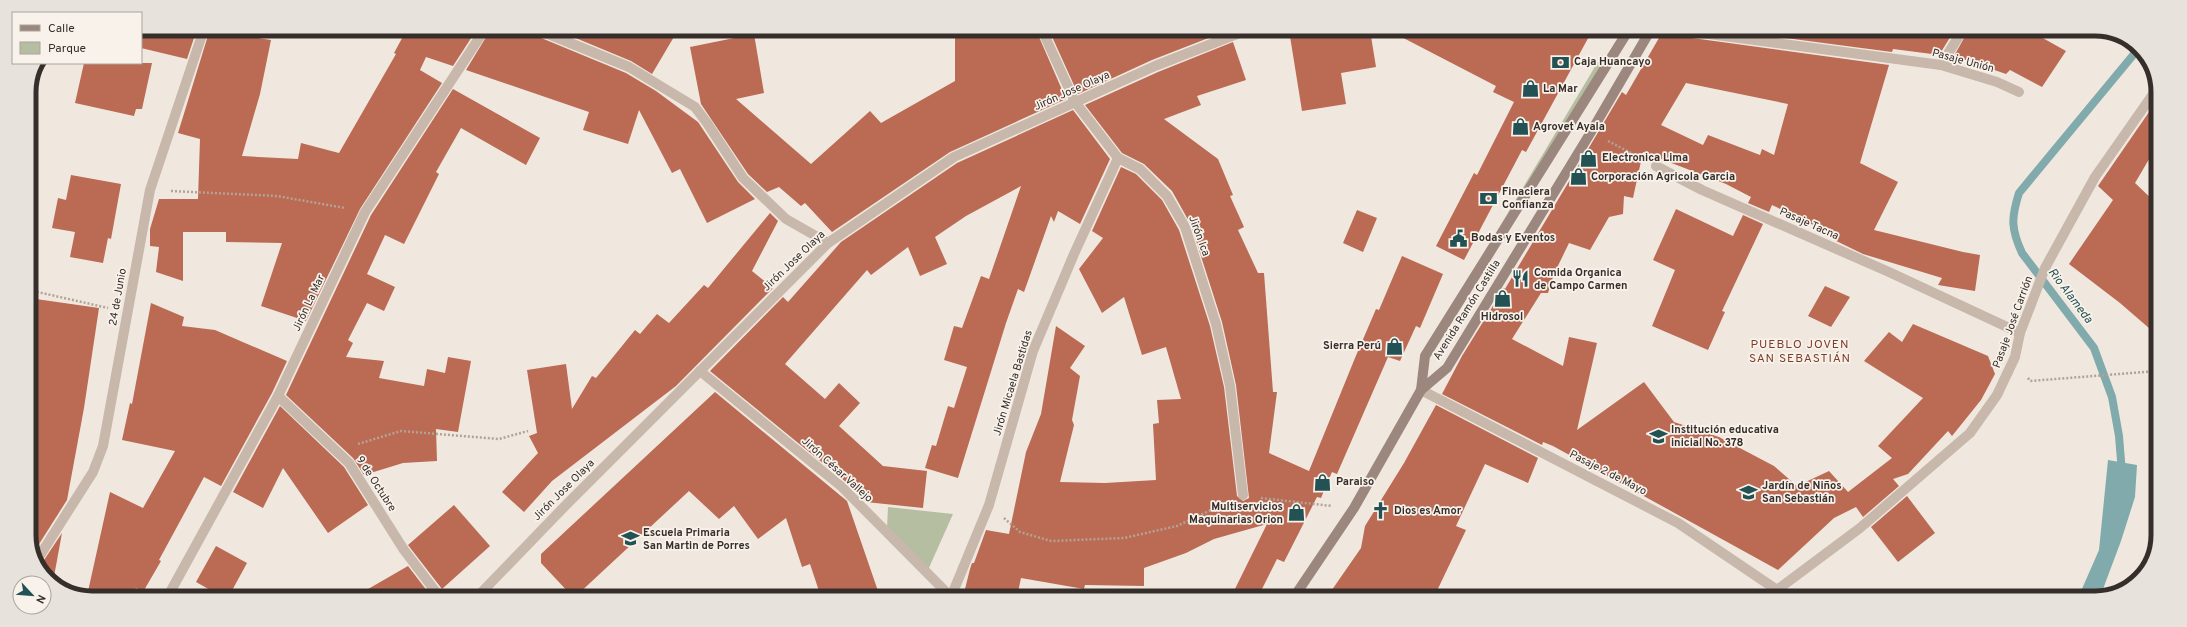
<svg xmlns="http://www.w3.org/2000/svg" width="2187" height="627" font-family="Overpass,sans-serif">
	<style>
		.green { fill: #b5bea0 }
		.water { fill: #80aaab }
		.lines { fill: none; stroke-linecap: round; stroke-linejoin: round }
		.stream { stroke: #80aaab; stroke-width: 8 }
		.building { fill: #bb6a53; fill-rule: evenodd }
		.path { stroke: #b3a296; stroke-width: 2.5; stroke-dasharray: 2 2; stroke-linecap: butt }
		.street { stroke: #c8b8ac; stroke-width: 10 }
		.secondary { stroke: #9b877d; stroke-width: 10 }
		.labels { text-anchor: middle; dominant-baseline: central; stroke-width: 3.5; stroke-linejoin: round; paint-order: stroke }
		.street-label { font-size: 11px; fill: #362e2a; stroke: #f8f2eb }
		.poi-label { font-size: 11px; font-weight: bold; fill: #362e2a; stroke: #f8f2eb; text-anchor: start }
		.water-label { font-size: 12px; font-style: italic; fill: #235254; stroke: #f8f2eb }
		.neighbourhood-label { font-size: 12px; letter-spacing: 1px; fill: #7e3d2a; stroke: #f8f2eb }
		.rim { fill: none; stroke: #362e2a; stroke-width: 5 }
	</style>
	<rect width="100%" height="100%" fill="#f0e8df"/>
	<g class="green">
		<polygon points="1602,55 1607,59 1453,305"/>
		<polygon points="888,507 953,514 928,570 887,528"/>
	</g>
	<polygon class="water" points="2108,460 2137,465 2135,497 2121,541 2100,597 2078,598 2099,550"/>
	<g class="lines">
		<path class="stream" d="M2122,473l-3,-37 -7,-39 -18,-49 -72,-95c-11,-24 -11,-35 -3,-60l120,-145"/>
	</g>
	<g class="building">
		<polygon points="141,29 197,29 187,59 141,48"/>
		<polygon points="210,29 261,29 258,38 271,40 260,94 242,156 298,159 301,143 339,153 396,54 394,53 407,29 477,29 453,66 426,57 420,70 442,83 360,209 306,321 261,306 282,243 226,242 226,232 183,232 183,281 156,272 159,247 150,246 150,229 159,199 198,199 200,139 178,133"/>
		<polygon points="491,29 530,29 534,35 626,73 656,91 698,122 738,182 755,199 707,223 680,169 672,173 639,110 628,144 583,130 589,112 466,70"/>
		<polygon points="554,29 632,30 678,30 652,74 631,61"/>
		<polygon points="955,30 1036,30 1066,99 950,152 832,232 805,203 801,206 779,187 767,192 748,174 701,104 690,47 754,34 764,93 736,99 811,164 870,111 881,123 955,81"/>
		<polygon points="1049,30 1229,30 1152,60 1078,94"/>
		<polygon points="1289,30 1370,30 1376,67 1341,73 1346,104 1302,111"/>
		<polygon points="1388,30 1592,31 1526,152 1522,150 1464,260 1436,246 1474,173 1477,175 1514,102 1493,92 1496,86"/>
		<path d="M1663,31h17l2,5 3,1 204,28 -29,98 38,19 -24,48 89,22 17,3 -5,36 -37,-6 4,-7 -79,-24 -39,-19 2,-4 -54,-26 -3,7 -21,-9 3,-6 -25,-13 -83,-32 -10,46 -9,-2 -1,18 -14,3 -19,33 -21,-7 -15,31 -6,19h-7l-29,46 51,27 6,-29 28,6 -20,87 67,-48 30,40 45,15 55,29 23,20 32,-15 19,21 44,-34 -14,-12 45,-48 -59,-37 25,-29 13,10 11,-18 75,32 7,18 -14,26 -29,36 -4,-5 -40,43 -15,5 6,7 -36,31 -7,-10 -22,11 -56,52 -225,-124 -10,-4 -1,3 -100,-51 20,-38 42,-68 1,1 117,-197 4,3zM1686,83l102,21 -14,51 -12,-6 -2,6 -52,-20 -5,10 -42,-20z"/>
		<polygon points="1733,31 1954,31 1941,52 1935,50 1932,54 1893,49 1892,52"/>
		<polygon points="1968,31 2030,31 2066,51 2042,87 2010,70 2006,74 1954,56"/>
		<polygon points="1233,42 1246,80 1197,96 1201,105 1164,119 1218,159 1233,195 1230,196 1244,227 1238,230 1258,273 1264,273 1273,392 1277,392 1269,453 1309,471 1355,358 1376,309 1379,310 1402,256 1443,274 1420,328 1416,326 1400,361 1388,357 1337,474 1332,472 1321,498 1317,497 1284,562 1277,559 1258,597 1231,597 1267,524 1214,539 1186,553 1144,568 1144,586 1085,585 1084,589 1021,578 1017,597 963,597 970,569 972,563 974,563 986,530 1009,534 1026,452 1041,414 1056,326 1085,346 1070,368 1080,376 1072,420 1074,425 1060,482 1105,483 1156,480 1153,424 1159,423 1157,400 1181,399 1166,347 1142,355 1124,297 1102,313 1079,269 1103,238 1092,231 1121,167 1136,174 1162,200 1179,230 1210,326 1224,387 1237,496 1243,501 1249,498 1236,385 1222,322 1191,225 1172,191 1144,164 1122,153 1085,105 1158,72"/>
		<polygon points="84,63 152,63 142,109 136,109 134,116 75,103"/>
		<polygon points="453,89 540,138 526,165 461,128 436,172 439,174 404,244 385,235 367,274 395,287 384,311 367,303 348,340 353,343 346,357 384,361 379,378 424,386 427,369 445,373 448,357 471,361 458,432 436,429 437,461 403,463 364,475 353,458 286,395 371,215"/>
		<polygon points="2158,99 2158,144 2135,183 2157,204 2157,335 2120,303 2069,264 2113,200 2098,186"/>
		<polygon points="1073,110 1110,159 1080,224 1058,211 1054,222 1051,216 1024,292 1018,289 1006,323 958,478 925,468 932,445 936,446 948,406 954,408 967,367 944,360 954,326 962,328 981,276 989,279 1021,186 966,216 935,237 947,264 920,276 908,247 871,275 867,270 785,364 825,399 839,383 860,403 839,426 883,466 927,471 923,508 866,502 846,482 710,371 783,297 788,302 841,242 957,163"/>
		<polygon points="71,175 121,184 111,239 108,238 103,263 70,257 75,232 52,228 58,198 66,200"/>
		<polygon points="1676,209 1733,236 1743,215 1763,224 1722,311 1725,312 1708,350 1652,326 1675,270 1653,260"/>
		<polygon points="1357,210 1377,218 1363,252 1343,243"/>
		<polygon points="770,213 778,221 752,271 773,288 676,386 552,481 524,512 502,492 538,453 529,436 537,433 527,370 566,364 572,409 592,376 596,378 635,330 640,334 657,314 669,323 704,285 708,288"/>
		<polygon points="1825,286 1850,297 1831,327 1808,316"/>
		<polygon points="29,298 99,308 84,408 67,500 34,552 29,540"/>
		<polygon points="151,303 184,317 182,326 215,330 287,361 272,393 221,486 204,477 159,560 161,561 143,592 136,588 132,596 87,596 110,492 143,508 175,451 122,440 130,403 132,404"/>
		<polygon points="715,392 847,501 878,591 861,597 821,597 810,564 802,567 786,518 758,539 734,506 719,519 689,491 576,596 572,596 541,563 541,554"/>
		<polygon points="1436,405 1538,458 1528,483 1485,464 1456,526 1466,530 1434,597 1327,597 1361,548 1365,526 1404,463"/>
		<polygon points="280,406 344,467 368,505 328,533 283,468 263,508 233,492"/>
		<polygon points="1907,496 1935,533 1898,562 1871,527"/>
		<polygon points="454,505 490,546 442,589 408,545"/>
		<polygon points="62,533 53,582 44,577 40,566"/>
		<polygon points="216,546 247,563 229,596 221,596 196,582"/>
		<polygon points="408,566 431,596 356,596"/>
	</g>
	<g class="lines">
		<g class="path">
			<polyline points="1608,141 1639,157"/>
			<polyline points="171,191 277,196 345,208"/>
			<polyline points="29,290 108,308"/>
			<polyline points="2028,378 2030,381 2157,371"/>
			<polyline points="358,444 401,431 499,439 528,431"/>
			<polyline points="1261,498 1332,506"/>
			<polyline points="1004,518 1020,532 1051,541 1124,538 1177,526 1226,503"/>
		</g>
		<g class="street">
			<polyline points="536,29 629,67 695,107 707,123 743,178 786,219 828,243"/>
			<polyline points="1042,30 1075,102 1118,158 1140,169 1167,196 1185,227 1216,324 1230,386 1243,495"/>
			<polyline points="1686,31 1941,65 1997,82 2019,92"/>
			<polyline points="1941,65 1962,31"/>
			<polyline points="1656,166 1702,190 1889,272 2020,333"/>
			<polyline points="700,371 842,487 951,597"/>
			<polyline points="1421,390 1678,523 1777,590"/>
			<polyline points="278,396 349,463 404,550 439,596"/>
			<polyline points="37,560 93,472 103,446 150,190 204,29"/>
			<polyline points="168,596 278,396 365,212 485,29"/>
			<polyline points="478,596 564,507 828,243 954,157 1155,66 1247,30"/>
			<polyline points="951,597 989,505 1033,351 1074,254 1118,158"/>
			<polyline points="1763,598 1777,590 1860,528 1970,433 1997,395 2015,357 2020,333 2045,268 2095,177 2158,87"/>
		</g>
		<g class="secondary">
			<polyline points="1421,390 1425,356 1628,31"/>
			<polyline points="1294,597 1354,508 1421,390 1447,368 1591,132 1650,31"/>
		</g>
	</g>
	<defs>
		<symbol id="bank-bare" viewBox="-9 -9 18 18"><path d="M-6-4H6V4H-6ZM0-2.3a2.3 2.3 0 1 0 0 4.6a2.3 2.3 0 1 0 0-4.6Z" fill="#235254" stroke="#f8f2eb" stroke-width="2.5" paint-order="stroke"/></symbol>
		<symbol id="shop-bare" viewBox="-9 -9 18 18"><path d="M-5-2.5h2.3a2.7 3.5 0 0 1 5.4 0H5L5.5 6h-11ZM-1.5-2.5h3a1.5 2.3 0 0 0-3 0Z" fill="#235254" stroke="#f8f2eb" stroke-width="2.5" paint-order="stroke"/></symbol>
		<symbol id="civic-bare" viewBox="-9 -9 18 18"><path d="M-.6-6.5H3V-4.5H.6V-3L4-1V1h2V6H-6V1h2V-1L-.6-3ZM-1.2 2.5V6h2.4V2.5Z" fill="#235254" stroke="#f8f2eb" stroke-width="2.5" paint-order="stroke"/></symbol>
		<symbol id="restaurant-bare" viewBox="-9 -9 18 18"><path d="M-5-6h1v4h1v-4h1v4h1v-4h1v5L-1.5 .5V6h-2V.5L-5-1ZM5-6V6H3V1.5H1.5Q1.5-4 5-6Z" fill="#235254" stroke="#f8f2eb" stroke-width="2.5" paint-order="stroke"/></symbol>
		<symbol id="school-bare" viewBox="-9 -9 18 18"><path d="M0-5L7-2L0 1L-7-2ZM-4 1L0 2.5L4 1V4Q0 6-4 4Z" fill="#235254" stroke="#f8f2eb" stroke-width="2.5" paint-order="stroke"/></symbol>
		<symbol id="church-bare" viewBox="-9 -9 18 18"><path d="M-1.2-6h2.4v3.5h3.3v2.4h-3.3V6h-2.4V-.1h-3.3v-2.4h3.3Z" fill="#235254" stroke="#f8f2eb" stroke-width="2.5" paint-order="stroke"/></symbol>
	</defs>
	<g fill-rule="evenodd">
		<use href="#bank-bare" x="1548" y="50" width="25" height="25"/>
		<use href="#shop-bare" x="1518" y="76" width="25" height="25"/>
		<use href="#shop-bare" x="1508" y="114" width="25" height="25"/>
		<use href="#shop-bare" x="1576" y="146" width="25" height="25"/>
		<use href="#shop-bare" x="1566" y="164" width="25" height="25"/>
		<use href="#bank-bare" x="1476" y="186" width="25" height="25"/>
		<use href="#civic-bare" x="1446" y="226" width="25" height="25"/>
		<use href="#restaurant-bare" x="1508" y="266" width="25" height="25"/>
		<use href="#shop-bare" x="1490" y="286" width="25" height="25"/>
		<use href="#shop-bare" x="1382" y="334" width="25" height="25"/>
		<use href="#school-bare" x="1646" y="424" width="25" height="25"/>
		<use href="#shop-bare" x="1310" y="470" width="25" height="25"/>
		<use href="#school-bare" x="1736" y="480" width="25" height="25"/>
		<use href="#church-bare" x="1368" y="498" width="25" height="25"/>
		<use href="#shop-bare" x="1284" y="500" width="25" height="25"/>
		<use href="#school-bare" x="618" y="526" width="25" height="25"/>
	</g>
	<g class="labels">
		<g class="street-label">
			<text transform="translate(1963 61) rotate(15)">Pasaje Unión</text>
			<text transform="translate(1072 91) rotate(-24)">Jirón Jose Olaya</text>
			<text transform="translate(1809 224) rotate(24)">Pasaje Tacna</text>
			<text transform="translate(1199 236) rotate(70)">Jirón Ica</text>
			<text transform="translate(794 261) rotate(-44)">Jirón Jose Olaya</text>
			<text transform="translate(118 297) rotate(-80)">24 de Junio</text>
			<text transform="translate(309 303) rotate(-65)">Jirón La Mar</text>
			<text transform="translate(1467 310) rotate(-58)">Avenida Ramón Castilla</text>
			<text transform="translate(2013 322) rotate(-70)">Pasaje José Carrión</text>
			<text transform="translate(1013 383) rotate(-73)">Jirón Micaela Bastidas</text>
			<text transform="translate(837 470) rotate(42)">Jirón César Vallejo</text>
			<text transform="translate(1608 473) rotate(27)">Pasaje 2 de Mayo</text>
			<text transform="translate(376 484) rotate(57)">9 de Octubre</text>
			<text transform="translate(564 490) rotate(-45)">Jirón Jose Olaya</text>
		</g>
		<g class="poi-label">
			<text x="1574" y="62">Caja Huancayo</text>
			<text x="1543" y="89">La Mar</text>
			<text x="1533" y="127">Agrovet Ayala</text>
			<text x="1602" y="158">Electronica Lima</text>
			<text x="1591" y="177">Corporación Agricola Garcia</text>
			<text x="1502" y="192">Finaciera<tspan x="1502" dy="13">Confianza</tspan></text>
			<text x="1471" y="238">Bodas y Eventos</text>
			<text x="1534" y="273">Comida Organica<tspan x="1534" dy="13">de Campo Carmen</tspan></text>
			<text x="1502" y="317" text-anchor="middle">Hidrosol</text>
			<text x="1381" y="346" text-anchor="end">Sierra Perú</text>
			<text x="1671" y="430">Institución educativa<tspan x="1671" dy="13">inicial No. 378</tspan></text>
			<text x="1336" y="482">Paraiso</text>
			<text x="1762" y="486">Jardín de Niños<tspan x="1762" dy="13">San Sebastián</tspan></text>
			<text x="1283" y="507" text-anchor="end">Multiservicios<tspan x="1283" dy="13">Maquinarias Orion</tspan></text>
			<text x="1394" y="511">Dios es Amor</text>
			<text x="643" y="533">Escuela Primaria<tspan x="643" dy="13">San Martin de Porres</tspan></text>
		</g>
		<g class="water-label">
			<text transform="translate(2070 296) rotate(53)">Rio Alameda</text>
		</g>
		<g class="neighbourhood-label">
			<text x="1800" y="345">PUEBLO JOVEN<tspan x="1800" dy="14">SAN SEBASTIÁN</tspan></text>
		</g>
	</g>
	<path d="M0 0H2187V627H0ZM92 36H2095A56 56 0 0 1 2151 92V535A56 56 0 0 1 2095 591H92A56 56 0 0 1 36 535V92A56 56 0 0 1 92 36Z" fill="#e8e2dc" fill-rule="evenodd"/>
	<path class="rim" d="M92 36H2095A56 56 0 0 1 2151 92V535A56 56 0 0 1 2095 591H92A56 56 0 0 1 36 535V92A56 56 0 0 1 92 36Z"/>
	<rect x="12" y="12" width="130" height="52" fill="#f8f2eb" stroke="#aaa49e"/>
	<rect x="20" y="25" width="20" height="6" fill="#9b877d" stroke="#aaa49e"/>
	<text x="48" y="32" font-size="12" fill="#362e2a">Calle</text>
	<rect x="20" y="42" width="20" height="12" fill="#b5bea0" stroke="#aaa49e"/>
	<text x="48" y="52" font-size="12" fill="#362e2a">Parque</text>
	<g transform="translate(32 595) rotate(116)"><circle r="19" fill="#f8f2eb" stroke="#aaa49e"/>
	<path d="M0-3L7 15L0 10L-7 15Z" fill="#235254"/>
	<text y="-6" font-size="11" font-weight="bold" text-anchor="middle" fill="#362e2a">N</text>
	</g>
</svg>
